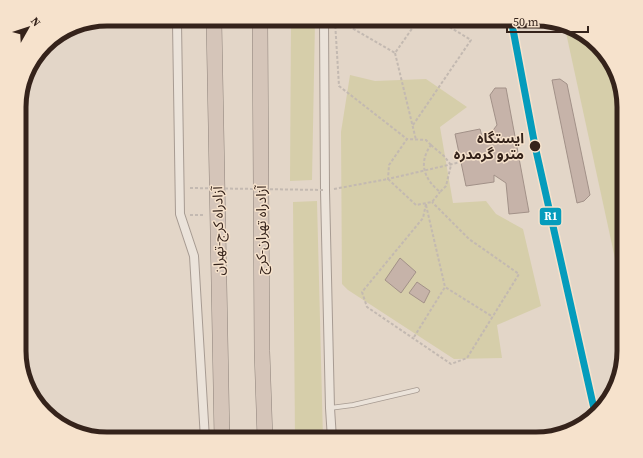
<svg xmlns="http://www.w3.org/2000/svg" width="643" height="458" font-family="'Source Serif 4','Noto Sans Arabic',serif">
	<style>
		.green { fill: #d6ceaa }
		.building { fill: #c6b3a9; stroke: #a29188 }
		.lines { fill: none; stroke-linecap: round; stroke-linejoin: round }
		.service-casing { stroke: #a79b92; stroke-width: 5.5 }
		.minor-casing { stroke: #a79b92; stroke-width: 10 }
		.motorway-casing { stroke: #8d8179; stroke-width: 16 }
		.path { stroke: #c3b9b1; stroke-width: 2; stroke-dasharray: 3 2; stroke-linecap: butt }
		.service { stroke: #ebe3da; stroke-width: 4 }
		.minor { stroke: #ebe3da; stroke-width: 8 }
		.motorway { stroke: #d5c5b9; stroke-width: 15 }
		.path-bridge { stroke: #c3b9b1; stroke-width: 2; stroke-dasharray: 3 2; stroke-linecap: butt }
		.rail-1-casing { stroke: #f6e2cc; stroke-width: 10 }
		.rail-1 { stroke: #059cbc; stroke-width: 7 }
		.stop-dot { fill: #35231b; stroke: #f6e2cc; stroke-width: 1.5 }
		.labels { text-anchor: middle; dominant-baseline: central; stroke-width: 3; stroke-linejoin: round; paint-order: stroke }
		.stop-label { font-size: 14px; font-weight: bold; fill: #35231b; stroke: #f6e2cc; text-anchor: end }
		.street-label { font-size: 14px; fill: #35231b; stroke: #f6e2cc }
		.rim { fill: none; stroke: #35231b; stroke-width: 5 }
		.line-badge { stroke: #f6e2cc; stroke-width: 1.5 }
		.badge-label { font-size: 11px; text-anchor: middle; font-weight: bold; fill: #fff }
	</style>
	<rect width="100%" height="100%" fill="#e3d6c8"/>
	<g class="green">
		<polygon points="315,21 312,180 290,181 291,22"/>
		<polygon points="565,28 590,37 615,68 624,102 624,300"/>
		<polygon points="350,75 375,81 426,79 467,107 440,127 453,203 486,201 496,214 523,229 541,306 497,325 502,358 454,359 348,290 342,284 341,132"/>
		<polygon points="317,201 323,439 295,439 293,202"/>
	</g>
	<g class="building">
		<polygon points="560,79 567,84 590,195 584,201 577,203 552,80"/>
		<polygon points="495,88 506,88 529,212 509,214 506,183 494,175 494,182 466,186 455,134 480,129 482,136 488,137 497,125 490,95"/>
		<polygon points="400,258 416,272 401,293 385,280"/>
		<polygon points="417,282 430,291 424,303 409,293"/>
	</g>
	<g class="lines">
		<defs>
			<polyline id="service" points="330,408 353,405 417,390"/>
			<g id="minor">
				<polyline points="324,21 325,190 330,408 332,439"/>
				<polyline points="177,23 180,214 194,256 205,439"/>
			</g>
			<g id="motorway">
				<polyline points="214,22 222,439"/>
				<polyline points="260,22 262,351 265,439"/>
			</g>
		</defs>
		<use href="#service" class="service-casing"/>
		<use href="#minor" class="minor-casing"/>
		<use href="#motorway" class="motorway-casing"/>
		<g class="path">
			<polyline points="335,21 339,86 407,139"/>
			<polyline points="340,21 395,53 418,20"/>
			<polyline points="395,53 416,140"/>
			<polyline points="413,125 471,40 438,20"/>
			<polyline points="431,145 426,140 407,139 389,165 388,179 461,162"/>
			<path d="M431,145l13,11 7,9 -5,21 -6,6c-16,-13 -22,-29 -9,-47z"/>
			<polyline points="334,189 388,179 416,205 432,202 440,192"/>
			<polyline points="426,204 423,218 362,292 367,307 451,364 467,358 519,274 469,239 432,202"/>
			<polyline points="426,205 445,287"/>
			<polyline points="190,215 205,215"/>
			<polyline points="414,337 445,287 493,317"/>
		</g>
		<use href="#service" class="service"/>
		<use href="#minor" class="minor"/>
		<use href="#motorway" class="motorway"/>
		<polyline class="path-bridge" points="190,188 325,190"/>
		<defs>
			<polyline id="rail-1" points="511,19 535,146 595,413"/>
		</defs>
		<use href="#rail-1" class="rail-1-casing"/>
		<use href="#rail-1" class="rail-1"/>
	</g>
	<circle class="stop-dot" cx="535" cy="146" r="6"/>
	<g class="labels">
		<g class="stop-label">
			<text x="524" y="138">ایستگاه<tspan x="524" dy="16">مترو گرمدره</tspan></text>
		</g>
		<g class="street-label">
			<text transform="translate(261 230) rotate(-90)">آزادراه تهران-کرج</text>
			<text transform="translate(218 231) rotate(-91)">آزادراه کرج-تهران</text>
		</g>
	</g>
	<path d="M0 0H643V458H0ZM107 26H536A81 81 0 0 1 617 107V351A81 81 0 0 1 536 432H107A81 81 0 0 1 26 351V107A81 81 0 0 1 107 26Z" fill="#f6e2cc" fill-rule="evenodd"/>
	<path class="rim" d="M107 26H536A81 81 0 0 1 617 107V351A81 81 0 0 1 536 432H107A81 81 0 0 1 26 351V107A81 81 0 0 1 107 26Z"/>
	<rect class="line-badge" x="539" y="207" width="23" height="19" rx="4" fill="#059cbc"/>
	<g class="badge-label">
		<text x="551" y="220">R1</text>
	</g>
	<g transform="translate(28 28) rotate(51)" stroke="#f6e2cc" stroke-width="3" paint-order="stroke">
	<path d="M0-3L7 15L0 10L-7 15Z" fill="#35231b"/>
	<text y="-6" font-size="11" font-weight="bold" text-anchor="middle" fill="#35231b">N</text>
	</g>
	<path d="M507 26v6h81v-6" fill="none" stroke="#35231b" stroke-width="2"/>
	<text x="513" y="26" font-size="12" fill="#35231b" stroke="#f6e2cc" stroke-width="3" paint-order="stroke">50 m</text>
</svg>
